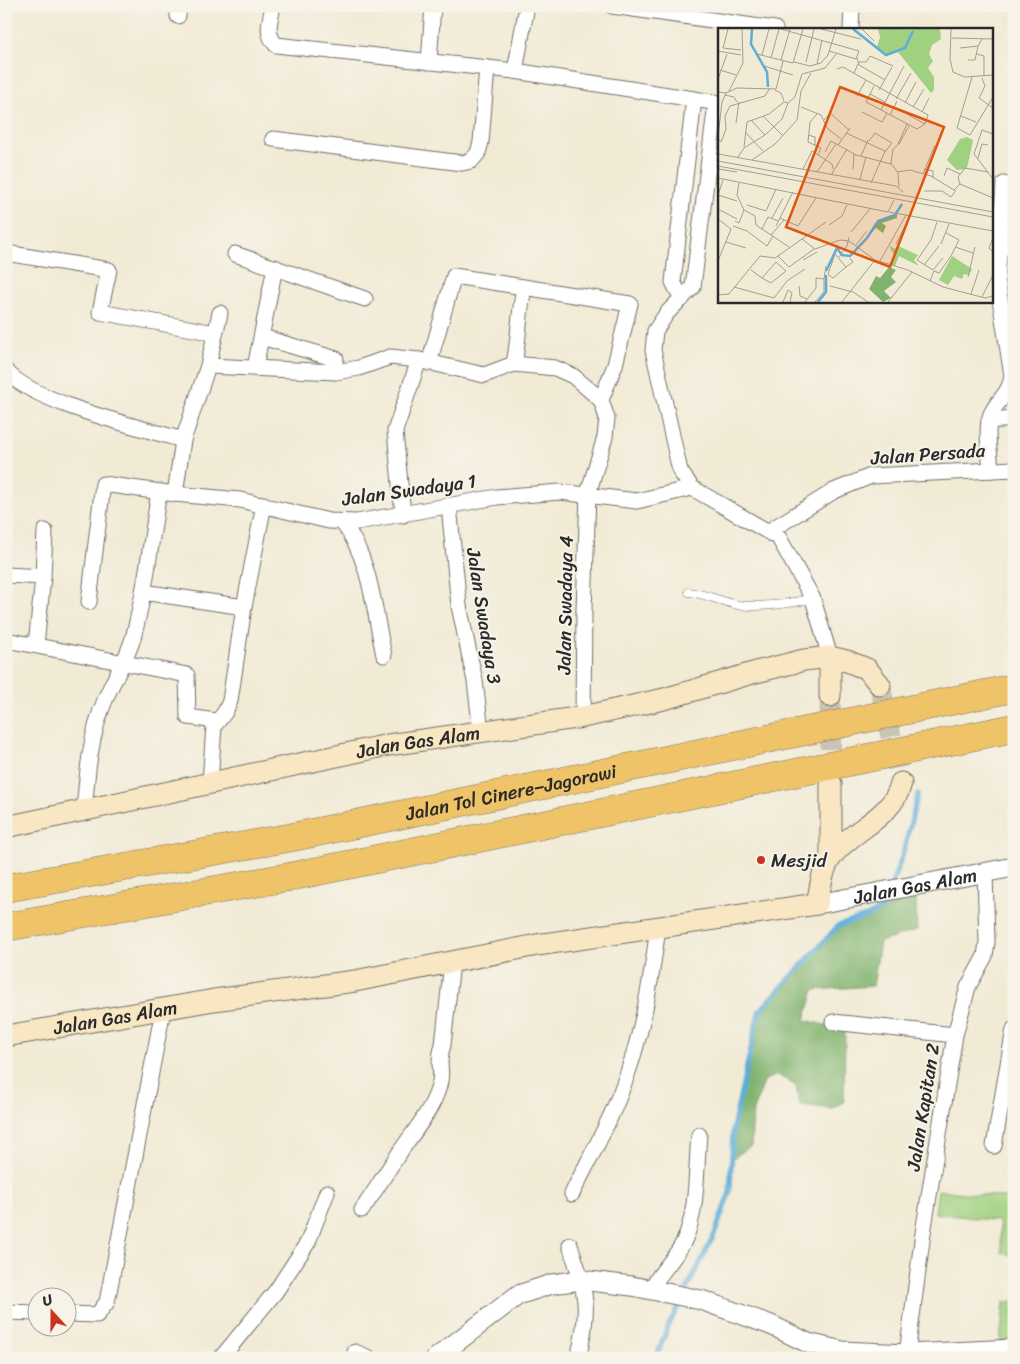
<svg xmlns="http://www.w3.org/2000/svg" width="1020" height="1364" font-family="Sriracha,sans-serif">
	<style>
		.green { fill: #a0d180; stroke: #667e56 }
		.forest { fill: #80b36e; stroke: #566f4c }
		.lines { fill: none; stroke-linecap: round; stroke-linejoin: round }
		.stream { stroke: #5dadd8; stroke-width: 5 }
		.secondary-tunnel { stroke: #c9c4b3; stroke-width: 21; stroke-dasharray: 21 11; stroke-linecap: butt }
		.service-casing { stroke: #706e66; stroke-width: 9 }
		.minor-casing { stroke: #706e66; stroke-width: 17 }
		.tertiary-casing { stroke: #706e66; stroke-width: 21 }
		.secondary-casing { stroke: #706e66; stroke-width: 23 }
		.motorway-casing { stroke: #706e66; stroke-width: 29 }
		.service { stroke: #fff; stroke-width: 8 }
		.minor { stroke: #fff; stroke-width: 15 }
		.tertiary { stroke: #fff; stroke-width: 19 }
		.secondary { stroke: #f9e7c3; stroke-width: 21 }
		.motorway { stroke: #efc469; stroke-width: 28 }
		.poi-dot { fill: #c8321e; stroke: #f7f3e8; stroke-width: 2 }
		.labels { text-anchor: middle; dominant-baseline: central; stroke-width: 4; stroke-linejoin: round; paint-order: stroke }
		.street-label { font-size: 19px; fill: #2b2b2b; stroke: #f7f3e8 }
		.poi-label { font-size: 19px; fill: #2b2b2b; stroke: #f7f3e8; text-anchor: start }
		.inset-river { fill: none; stroke: #5dadd8; stroke-width: 2.5 }
		.inset-road { fill: none; stroke: #a29e91; stroke-width: 1 }
		.view { fill: #df570e; fill-opacity: 0.15; stroke: #df570e; stroke-width: 2.5 }
		.inset-edge { fill: none; stroke: #2b2b2b; stroke-width: 2.5 }
	</style>
	<rect width="100%" height="100%" fill="#f7f3e8"/>
	<filter id="ink" filterUnits="userSpaceOnUse"><feTurbulence type="fractalNoise" baseFrequency=".02" numOctaves="2"/><feDisplacementMap in="SourceGraphic" scale="10" xChannelSelector="R" yChannelSelector="G"/><feConvolveMatrix kernelMatrix="1 2 1 2 8 2 1 2 1" color-interpolation-filters="sRGB"/></filter>
	<filter id="wash" filterUnits="userSpaceOnUse"><feTurbulence type="fractalNoise" baseFrequency=".0096" numOctaves="4" result="noise"/><feDisplacementMap in="SourceGraphic" scale="20" xChannelSelector="R" yChannelSelector="G"/><feGaussianBlur stdDeviation="1.12" result="paint"/><feColorMatrix in="noise" values="0 0 0 0 0 0 0 0 0 0 0 0 0 0 0 0 0 1.4 0 .05"/><feComposite in="paint" operator="in"/></filter>
	<g filter="url(#wash)">
		<rect width="100%" height="100%" fill="#f1ead5"/>
		<g class="green">
			<polygon points="1014,1162 1014,1256 1002,1253 999,1221 935,1213 938,1190 1009,1198"/>
			<polygon points="1014,1301 1014,1343 1000,1344 1004,1302"/>
		</g>
		<polygon class="forest" points="904,888 916,900 917,930 880,942 873,986 814,990 805,1020 845,1030 844,1102 832,1109 800,1105 796,1086 778,1075 765,1080 753,1110 751,1146 730,1160 733,1128 759,1012 838,926 869,916 884,907"/>
		<g class="lines">
			<g class="stream">
				<polyline points="892,884 903,853 918,794"/>
				<polyline points="656,1358 668,1327 715,1233 730,1191 733,1128 759,1012 838,926 869,916 884,907 888,895"/>
			</g>
		</g>
	</g>
	<g filter="url(#ink)">
		<g class="lines">
			<g class="secondary-tunnel">
				<polyline points="880,685 901,783"/>
				<polyline points="830,696 831,779"/>
			</g>
			<defs>
				<path id="service" d="M689,592c17,2 33,10 49,13 26,3 50,-2 75,-6"/>
				<g id="minor">
					<path d="M273,6c-3,15 -8,27 3,39l239,26 204,32"/>
					<polyline points="612,6 775,29"/>
					<polyline points="178,16 179,6"/>
					<polyline points="851,29 852,6"/>
					<polyline points="429,62 433,6"/>
					<polyline points="515,71 527,6"/>
					<polyline points="716,103 693,287 667,313 655,331 653,350 680,471 692,488 779,538 813,599 830,657"/>
					<polyline points="273,139 462,163 471,161 478,153 481,142 487,68"/>
					<polyline points="999,247 1014,247"/>
					<polyline points="6,253 109,270 100,312 215,333"/>
					<polyline points="235,254 365,299"/>
					<polyline points="682,299 673,282 694,99"/>
					<polyline points="262,337 336,359"/>
					<polyline points="429,363 454,276 630,304 615,365 601,400"/>
					<path d="M514,364c5,-26 5,-51 10,-77"/>
					<polyline points="208,366 336,372 359,368 390,357 419,360 484,375 514,364 555,368 573,376 593,393 601,400 607,418 605,437 588,494 584,610 583,717"/>
					<polyline points="255,368 275,267"/>
					<path d="M6,371c28,32 133,56 177,69"/>
					<polyline points="989,421 1014,419"/>
					<path d="M991,470c-1,-17 -6,-41 0,-56 7,-15 19,-21 21,-38l-15,-96 7,-96"/>
					<polyline points="175,494 183,440 208,366 220,313"/>
					<polyline points="449,506 459,606 475,681 481,732"/>
					<polyline points="403,515 395,431 419,360"/>
					<path d="M342,522c29,36 32,89 42,133"/>
					<polyline points="769,531 834,491 871,476 1014,469"/>
					<polyline points="6,575 43,577 36,645"/>
					<polyline points="43,577 45,531"/>
					<polyline points="143,592 244,607"/>
					<polyline points="89,602 103,484 175,494 240,500 329,521 357,522 497,497 560,492 637,501 692,488"/>
					<polyline points="6,640 187,675 188,717 216,721"/>
					<polyline points="210,783 214,726 225,712 230,701 244,607 264,504"/>
					<path d="M84,812c3,-38 6,-76 21,-112 8,-21 22,-40 28,-62 13,-48 18,-98 26,-146"/>
					<polyline points="833,1022 955,1035"/>
					<polyline points="994,1146 1014,1029"/>
					<path d="M572,1194c16,-33 35,-66 48,-100 21,-52 31,-111 38,-167"/>
					<path d="M362,1210c13,-19 25,-39 38,-58 14,-21 32,-41 39,-66 5,-16 -3,-22 4,-41l9,-83"/>
					<path d="M570,1245c16,48 21,62 8,113"/>
					<path d="M651,1289c9,-17 24,-30 33,-48 14,-29 12,-74 15,-106"/>
					<polyline points="6,1312 38,1313"/>
					<polyline points="68,1314 97,1315 107,1302 163,1010"/>
					<polyline points="355,1352 369,1358"/>
					<polyline points="907,1354 923,1233 955,1035 968,987 985,956 987,942 985,872"/>
					<polyline points="221,1358 276,1291 308,1242 327,1192"/>
				</g>
				<g id="tertiary">
					<path id="s1" d="M817,904l197,-37"/>
					<polyline points="436,1358 518,1295 552,1284 581,1280 632,1286 701,1300 771,1325 808,1343 842,1351 907,1354 1014,1349"/>
				</g>
				<g id="secondary">
					<polyline points="830,696 830,657"/>
					<path id="s2" d="M6,827l382,-82 195,-28 81,-18 92,-27 48,-12 26,-3 17,4 20,8 13,16"/>
					<polyline points="831,857 831,784"/>
					<path id="s3" d="M6,1036l208,-36 141,-19 182,-36 280,-41c3,-15 5,-35 15,-48 20,-27 61,-38 69,-73"/>
				</g>
				<g id="motorway">
					<path id="s4" d="M6,888l282,-50 726,-150"/>
					<polyline points="6,927 289,877 1014,728"/>
				</g>
			</defs>
			<use href="#service" class="service-casing"/>
			<use href="#minor" class="minor-casing"/>
			<use href="#tertiary" class="tertiary-casing"/>
			<use href="#secondary" class="secondary-casing"/>
			<use href="#motorway" class="motorway-casing"/>
			<use href="#service" class="service"/>
			<use href="#minor" class="minor"/>
			<use href="#tertiary" class="tertiary"/>
			<use href="#secondary" class="secondary"/>
			<use href="#motorway" class="motorway"/>
		</g>
	</g>
	<circle class="poi-dot" cx="761" cy="860" r="5"/>
	<g class="labels">
		<g class="street-label">
			<text transform="translate(928 454) rotate(-4)">Jalan Persada</text>
			<text transform="translate(409 490) rotate(-8)">Jalan Swadaya 1</text>
			<text transform="translate(565 605) rotate(-89)">Jalan Swadaya 4</text>
			<text transform="translate(484 616) rotate(81)">Jalan Swadaya 3</text>
			<text stroke="none"><textPath href="#s2" startOffset="421">Jalan Gas Alam</textPath></text>
			<text stroke="none"><textPath href="#s4" startOffset="514">Jalan Tol Cinere–Jagorawi</textPath></text>
			<text stroke="none"><textPath href="#s1" startOffset="100">Jalan Gas Alam</textPath></text>
			<text stroke="none"><textPath href="#s3" startOffset="111">Jalan Gas Alam</textPath></text>
			<text transform="translate(923 1107) rotate(-81)">Jalan Kapitan 2</text>
		</g>
		<g class="poi-label">
			<text x="771" y="860">Mesjid</text>
		</g>
	</g>
	<g transform="translate(718 28)">
		<rect width="275" height="275" fill="#f1ead5"/>
		<path d="M160,1h62l1,10 -9,6 -3,9 4,7 -5,7 6,9v13l-3,3 -33,-41 -10,3 -11,-8 3,-10zM249,109l6,3 -5,24 -2,5 -9,1 -10,-10 13,-21zM171,218l7,3 2,-3 20,9 -4,5 5,6 -20,-10 -4,10 -6,-2 6,-7zM234,228l20,13 -3,6 -5,-1 -2,5 -8,-3 -6,9 -9,-5z" fill="#a0d180"/>
		<path d="M179,186v4l-15,5 4,3 -3,7 -7,-5 -7,7 9,-14zM171,239l7,3 -5,7 5,5 -12,9 7,7 -8,4 -14,-13 7,-13 4,2z" fill="#80b36e"/>
		<path class="inset-river" d="M34,1l-1,15 16,28 1,15M135,1l33,26 19,-7 8,-17M108,243l11,-23 5,7 8,1 17,-18 11,-17 17,-6 7,-11M100,274l8,-10v-17"/>
		<path class="inset-road" d="M10,1l-5,19 18,2M63,1l78,22 -3,8 -27,-8M103,1l40,10M144,1l12,12M233,1l-1,30 3,13 12,5 28,-2M234,10l41,1M242,20l18,-2 4,-7M0,23l23,4M39,26l36,9 10,-34M259,26l7,2v20M44,27l7,-26M53,30l8,-29M139,30l2,7 26,15M63,32l9,-31M250,32h7l3,-14M76,34l16,4 11,-3 7,-8 8,-26M88,34l8,-33M99,36l5,-24M46,38l29,9M119,41l6,-2 85,48 -3,9 -8,5 -51,-27 8,-16M2,42l16,5M136,45l5,-11h7l4,-6 23,10M254,49l-15,51 13,7 23,-38M264,50l3,8 -6,12 14,10M0,51l9,-25M57,62l6,3 3,8M161,62l13,-23M11,63l14,-28 -1,-34M0,64l8,1 11,-5 39,1 7,-28M152,66l15,8M7,67l9,2 3,5M139,68l9,-16M178,71l15,-26M187,75l11,-21M83,79l20,8 6,13 14,11M176,79l31,17M195,79l11,-18M163,82l23,-44M144,84l20,10 5,-9M204,84l7,-14M99,86l-7,8 -2,20 13,6 -3,7M172,87l7,-14M45,88l20,20M243,88l15,6M33,92l14,15M106,92l6,-7 19,17M18,95l3,-21M27,104l18,19M128,105l39,18 -14,32M275,106l-11,-4 -8,24 19,25M90,107l7,2v8M0,109l4,-35 4,-9M0,111l3,3 5,-13 -1,-13 5,-10 35,-10 5,-8M151,113l6,-8 17,10 -7,9M180,116l9,-20M120,117l12,-17M26,119l3,-25 22,-8 15,-12 4,1M107,124l6,-11 25,14 35,9M0,126l178,32 7,6M143,128l7,-16M20,129l6,-9 21,-13 17,-16 6,-16 7,-6 7,-23 23,-6 12,-15M260,130l4,-14 6,1M34,132l23,-16 22,-24 4,-29 10,-18M0,133l275,51M0,138l275,51M0,141l19,3M85,141l9,-18 20,13 1,5M135,141l1,-15M206,141l9,2v7M99,144l19,-28M179,144l13,-2 21,6 23,14 6,-6M205,146l12,-29M113,147l16,-26M226,148l3,-8 13,6M0,150l170,34 6,-12M142,151l6,-22M21,155l-2,12 7,15 11,6 1,9 33,22M242,156l-2,-7 7,-9 23,4M242,156l33,14M181,159l-1,-14 -7,-10 2,-14 6,-5 10,-18M206,163h18l9,6 5,-7M0,167l19,6M0,167l5,-15M29,177l19,6 10,-22M0,181l19,10M171,184l104,19M54,190l11,-20M62,190l18,8 18,-28M0,191l13,10 -13,32M17,193l4,2 5,-13M219,194l-6,18 -14,20 16,10 10,-12M111,197l13,-9 5,-11M15,198l14,5 20,15 6,-10M58,198l17,-34M44,201l6,-12 10,4M133,204l19,-23M53,207l13,-15M84,211l24,-17M8,214l20,6M178,216l14,-28M223,216l8,-20M138,217l11,-14M237,219l18,6M274,223l-3,-3 4,-10M60,228l11,11 25,-18M121,229l8,-11 2,-9M85,232l14,-8M162,233l26,-46M206,237l15,-19M128,239l-13,11 -5,-4 7,-20 11,13 7,-5 -3,-4M33,242l11,8 14,-16 10,9 -15,12 -9,-5M250,249l7,-30M212,253l4,-10 5,2 12,-17 8,-16 -13,-7M81,258l1,10 7,3M112,258l23,6 15,10M16,259l40,11 13,-17 18,-12M253,266l8,-24M0,267l11,-1 31,-38 15,2 27,-19 13,10 25,-9 9,1 26,19 33,10 35,17 42,11 8,-2M264,269l11,-22M65,274l5,-12 4,3 -2,9M87,274l11,-14v-10l8,1 2,-13M97,274l9,-10v-13M124,274l33,-42M170,274l24,-30"/>
		<path class="view" d="M122,59l104,40 -54,140 -104,-40z"/>
		<rect width="275" height="275" class="inset-edge"/>
	</g>
	<rect width="1020" height="1364" fill="none" stroke="#f7f3e8" stroke-width="25"/>
	<g transform="translate(52 1312) rotate(339)"><circle r="24" fill="#f7f3e8" stroke="#a5a39c"/>
	<path d="M0-4L9 19L0 12L-9 19Z" fill="#c8321e"/>
	<text y="-8" font-size="14" font-weight="bold" text-anchor="middle" fill="#2b2b2b">U</text>
	</g>
</svg>
